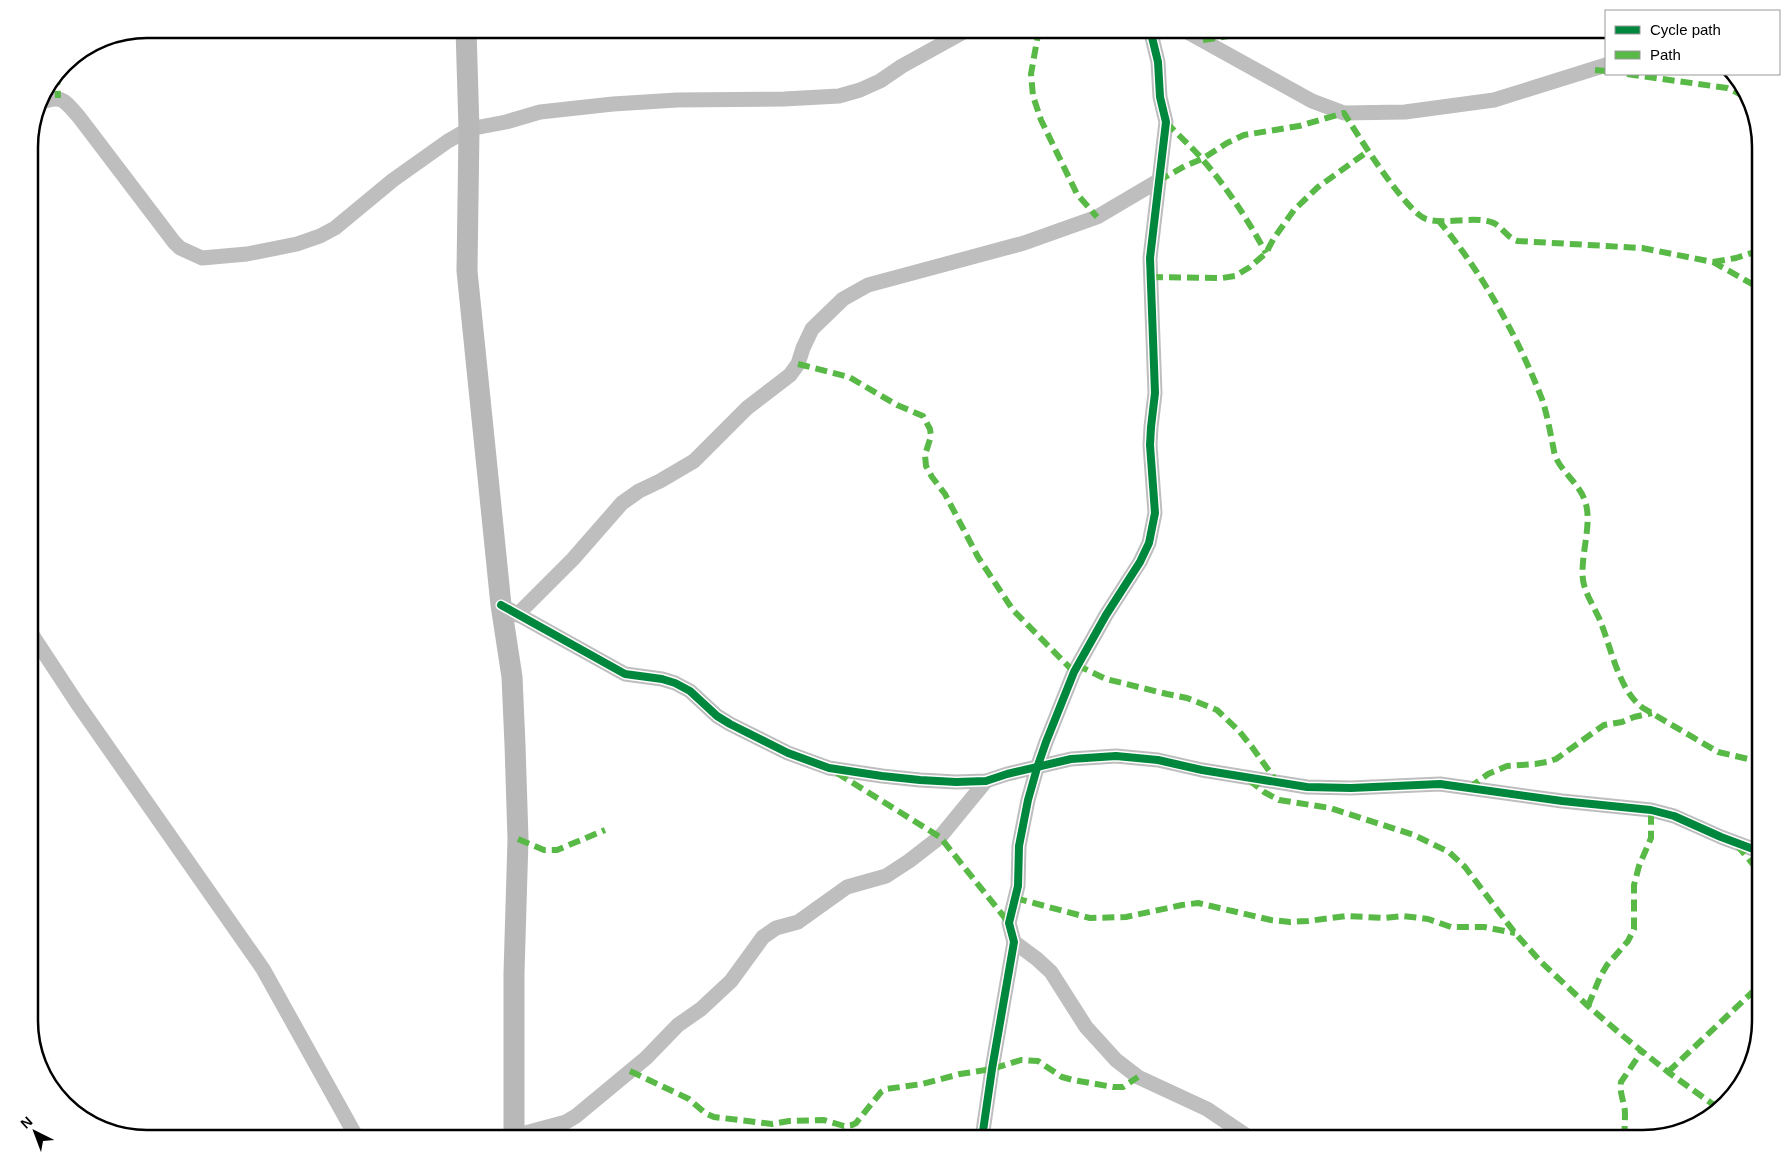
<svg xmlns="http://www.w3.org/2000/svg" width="1790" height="1167" font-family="Arial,sans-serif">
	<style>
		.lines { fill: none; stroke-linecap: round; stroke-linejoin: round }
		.street { stroke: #bebebe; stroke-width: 15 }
		.secondary { stroke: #b8b8b8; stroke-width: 21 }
		.quiet { stroke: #58b947; stroke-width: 6; stroke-dasharray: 12 6; stroke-linecap: butt }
		.cycleway-casing { stroke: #fff; stroke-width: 11 }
		.cycleway { stroke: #00873e; stroke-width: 8 }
		.rim { fill: none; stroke: #000; stroke-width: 2.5 }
	</style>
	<rect width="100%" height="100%" fill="#fff"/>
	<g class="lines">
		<g class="street">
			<polyline points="1182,29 1312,101 1344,113 1405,112 1494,100 1606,65"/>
			<path d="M39,103c23,-9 25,-3 40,14l95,125 6,6 22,10 45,-4 50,-10 23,-8 15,-8 58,-48 55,-39 21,-12 37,-7 34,-10 73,-8 64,-4 107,-1 55,-3 21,-6 20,-9 22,-15 67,-37"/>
			<polyline points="501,605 625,674 662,679 675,683 690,691 717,716 730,724 788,753 829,768 882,776 920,780 956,782 986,781 1007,774 1071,759 1116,756 1158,760 1202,770 1307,787 1351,788 1440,784 1562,801 1651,810 1674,816 1721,837 1761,852"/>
			<polyline points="517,615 573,559 622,503 639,491 660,481 694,461 747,408 790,375 798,364 803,348 812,329 843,299 868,285 1024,243 1097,217 1158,181"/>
			<polyline points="29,630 77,703 263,969 357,1138"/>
			<polyline points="1014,942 1037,959 1051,972 1086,1027 1116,1060 1138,1077 1207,1109 1250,1138"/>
			<polyline points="514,1136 566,1122 576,1116 646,1058 678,1025 701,1009 731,981 763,937 776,928 798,922 847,887 886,876 909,861 940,837 986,781"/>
			<polyline points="982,1138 992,1069 1014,942 1009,923 1018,886 1019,846 1028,800 1037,768 1046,742 1074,672 1106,615 1140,562 1149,543 1155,513 1150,445 1151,427 1155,393 1150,258 1166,122 1160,97 1158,62 1150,29"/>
		</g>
		<polyline class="secondary" points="466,29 469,129 467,271 501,605 512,677 515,745 518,839 514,973 514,1138"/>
		<g class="quiet">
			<polyline points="1039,29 1031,74 1033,96 1041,120 1077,194 1097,217"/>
			<polyline points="1203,40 1274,29"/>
			<polyline points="1595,70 1606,71"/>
			<polyline points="57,73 58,98"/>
			<path d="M1627,74l100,14c11,4 18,8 23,18"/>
			<path d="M1166,122c12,13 26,25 37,38 25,29 45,60 63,93"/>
			<path d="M1158,181l27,-15 17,-7 25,-16 17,-8 55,-9 45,-13c13,21 61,98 82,106 18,6 45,-3 65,3 11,3 15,16 27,19l124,7 71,14 48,27"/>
			<path d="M1438,220c44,52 79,115 104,179 5,15 8,32 11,47 1,4 1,8 3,12 7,15 24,27 29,43 8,23 -5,53 -2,79 2,13 10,25 16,38 12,28 19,72 44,90l75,44 43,10"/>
			<polyline points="1713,262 1736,258 1761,250"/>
			<polyline points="1151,277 1222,278 1235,276 1250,267 1266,253 1274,238 1294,210 1318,187 1367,152"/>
			<polyline points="798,364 849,377 897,405 923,416 930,429 931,436 925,455 926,466 932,477 945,494 978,557 1013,610 1074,672"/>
			<polyline points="1076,668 1083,668 1106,679 1167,694 1187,698 1217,710 1239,731 1252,747 1277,782"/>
			<polyline points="837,773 940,837 1009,923"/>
			<polyline points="1249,780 1264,792 1279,800 1330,808 1414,835 1449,852 1465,867 1515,933 1541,962 1588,1006 1623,1036 1668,1072 1718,1108"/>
			<polyline points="1469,788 1488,774 1507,766 1535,764 1547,762 1556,759 1604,725 1622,722 1634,717 1652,713"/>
			<polyline points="518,839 544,850 557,850 605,830"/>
			<polyline points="1737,845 1761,874"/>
			<polyline points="1015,898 1090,918 1126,917 1182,905 1198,903 1271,920 1290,922 1308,921 1347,916 1384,918 1403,916 1428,919 1451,927 1484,927 1515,933"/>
			<polyline points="1588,1006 1600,977 1607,965 1628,941 1634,929 1634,885 1639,866 1651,838 1651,810"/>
			<polyline points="630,1071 689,1099 705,1113 714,1117 772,1124 789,1121 824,1120 844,1126 852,1125 856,1123 881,1092 886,1089 922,1084 960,1074 992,1069 1021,1060 1038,1061 1062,1077 1073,1080 1113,1087 1123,1087 1138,1077"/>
			<polyline points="1668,1072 1761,984"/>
			<polyline points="509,1138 514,1136"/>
			<path d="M1625,1138c-1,-8 0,-16 0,-24 0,-11 -6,-21 -4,-32l21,-31"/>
		</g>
		<defs>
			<g id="cycleway">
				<polyline points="501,605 625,674 662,679 675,683 690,691 717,716 730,724 788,753 829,768 882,776 920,780 956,782 986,781 1007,774 1071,759 1116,756 1158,760 1202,770 1307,787 1351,788 1440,784 1562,801 1651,810 1674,816 1721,837 1761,852"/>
				<polyline points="982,1138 992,1069 1014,942 1009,923 1018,886 1019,846 1028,800 1037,768 1046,742 1074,672 1106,615 1140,562 1149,543 1155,513 1150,445 1151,427 1155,393 1150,258 1166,122 1160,97 1158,62 1150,29"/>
			</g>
		</defs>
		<use href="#cycleway" class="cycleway-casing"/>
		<use href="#cycleway" class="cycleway"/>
	</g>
	<path d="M0 0H1790V1167H0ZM147 38H1643A109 109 0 0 1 1752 147V1021A109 109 0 0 1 1643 1130H147A109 109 0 0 1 38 1021V147A109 109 0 0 1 147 38Z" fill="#fff" fill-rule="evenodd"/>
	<path class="rim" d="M147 38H1643A109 109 0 0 1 1752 147V1021A109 109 0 0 1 1643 1130H147A109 109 0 0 1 38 1021V147A109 109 0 0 1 147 38Z"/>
	<rect x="1605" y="10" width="175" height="65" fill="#ffffff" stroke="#999999"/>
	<rect x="1615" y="26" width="25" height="8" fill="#00873e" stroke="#999999"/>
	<text x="1650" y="35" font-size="15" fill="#000000">Cycle path</text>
	<rect x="1615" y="51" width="25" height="8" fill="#58b947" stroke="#999999"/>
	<text x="1650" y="60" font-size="15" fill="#000000">Path</text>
	<g transform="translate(35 1132) rotate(318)" stroke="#ffffff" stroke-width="4" paint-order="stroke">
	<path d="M0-4L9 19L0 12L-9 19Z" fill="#000000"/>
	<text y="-8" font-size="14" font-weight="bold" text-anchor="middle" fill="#000000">N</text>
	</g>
</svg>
